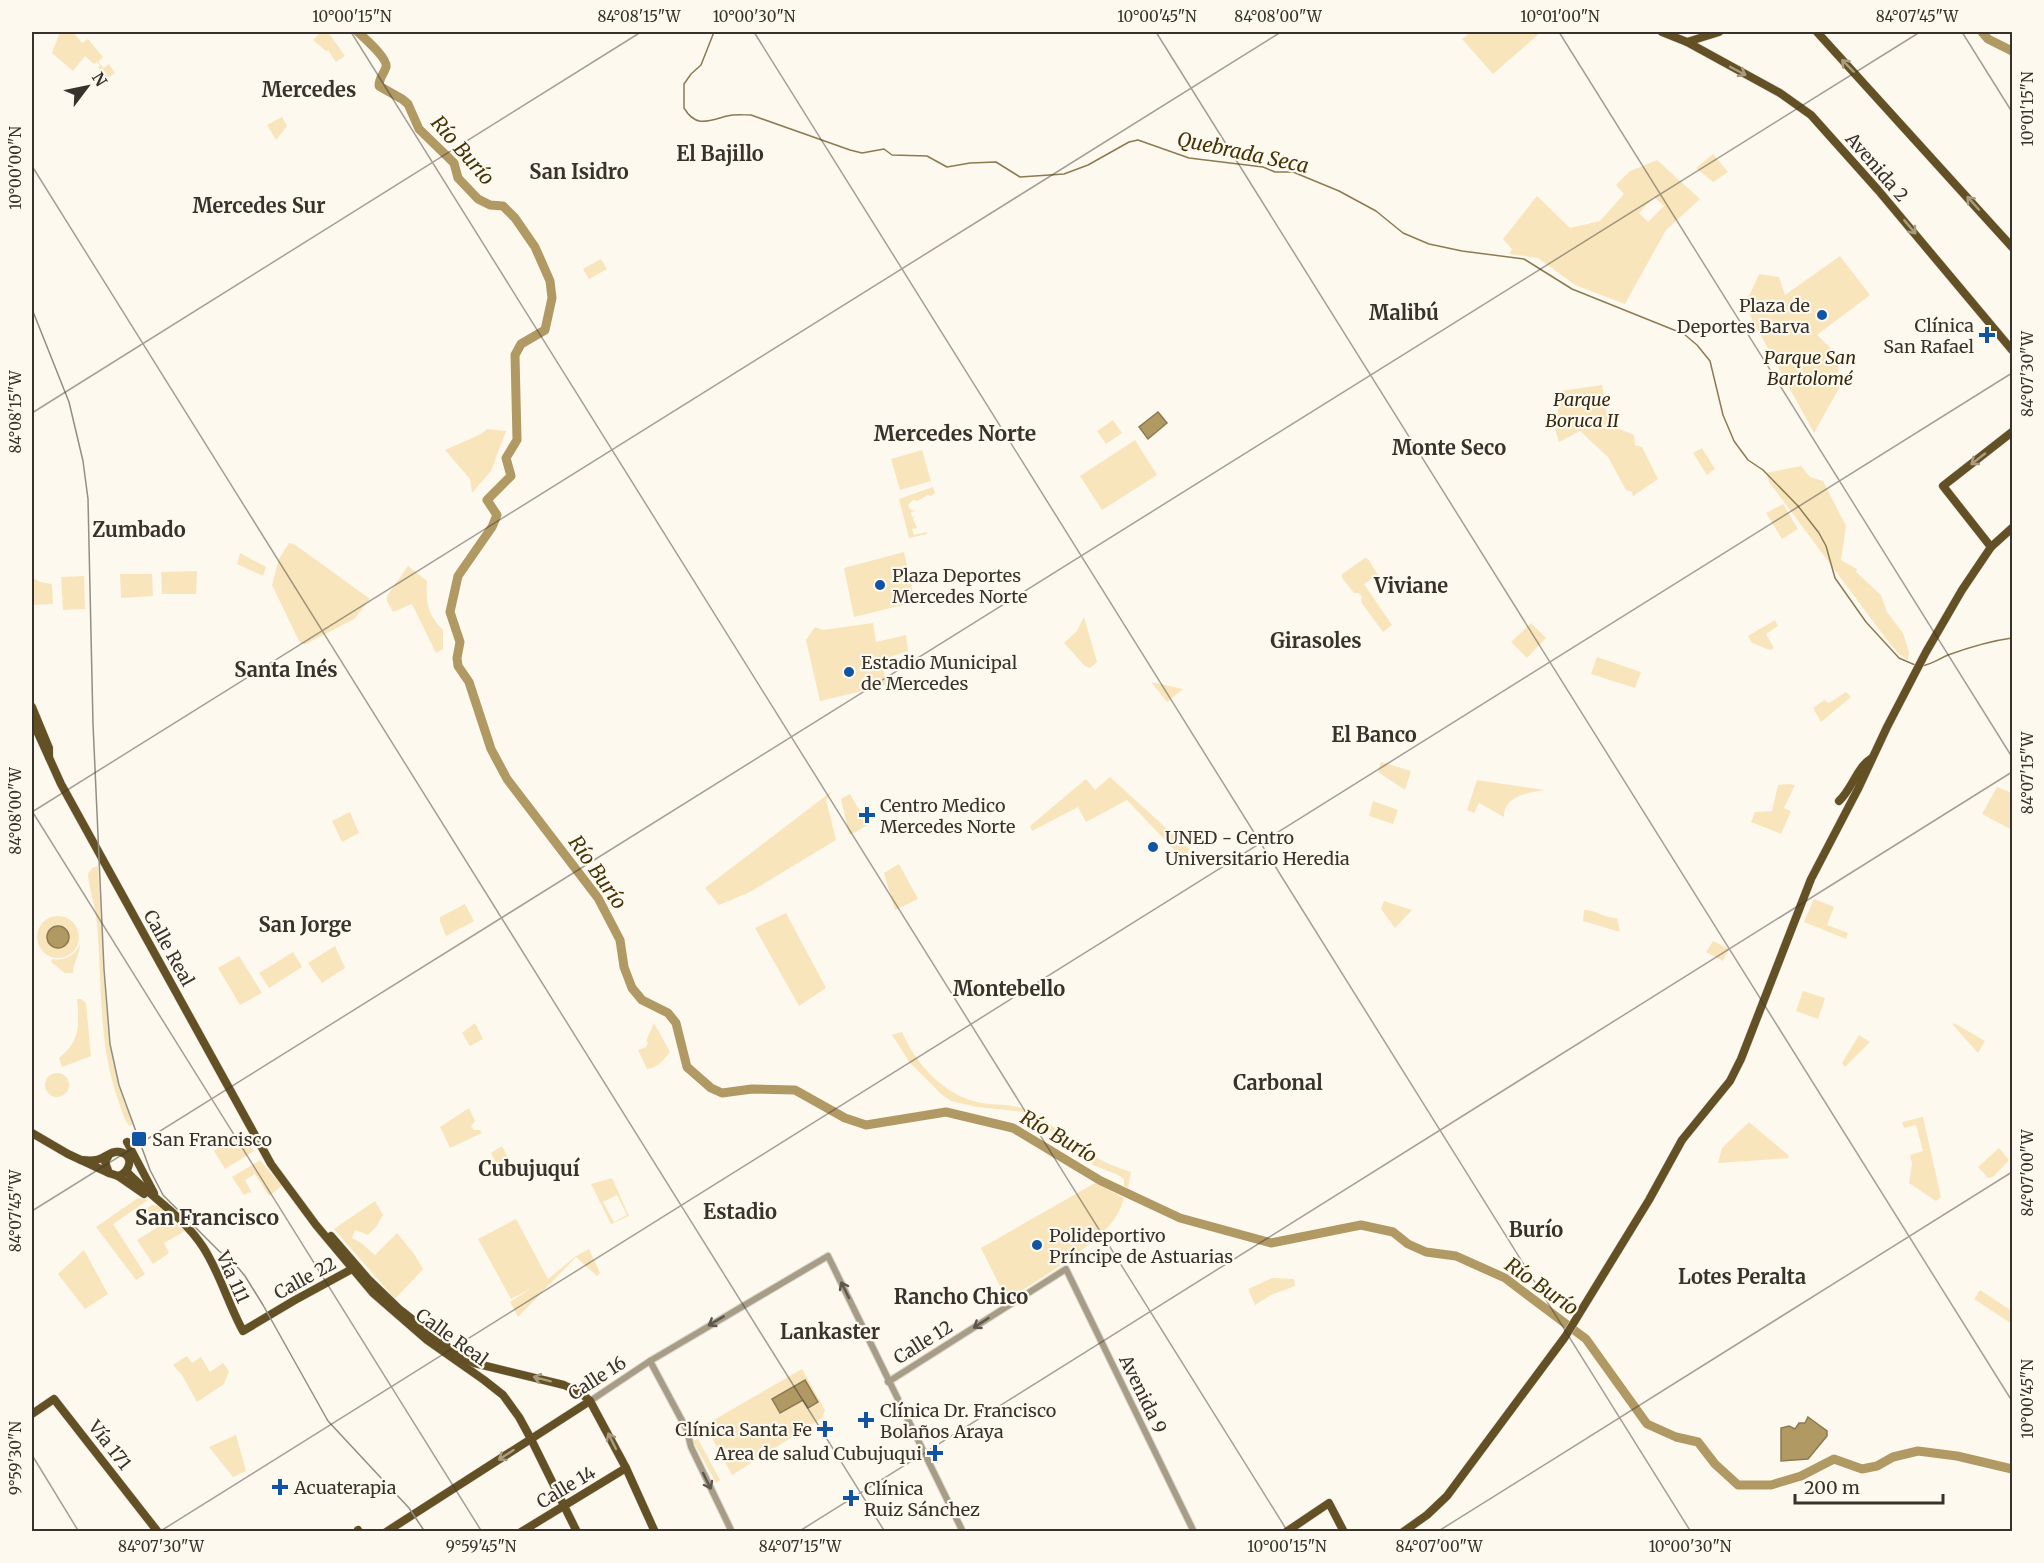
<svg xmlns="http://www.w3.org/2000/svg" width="2044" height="1563" font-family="Merriweather,serif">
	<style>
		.green { fill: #f8e5bb; fill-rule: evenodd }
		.water { fill: #b19964; stroke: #8c7a53; stroke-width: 1.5 }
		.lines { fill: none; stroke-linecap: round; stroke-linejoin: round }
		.stream { stroke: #8c7a53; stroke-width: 1.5 }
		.river { stroke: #b19964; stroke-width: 9 }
		.minor-casing { stroke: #dad5cb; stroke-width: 8 }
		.major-casing { stroke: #dad5cb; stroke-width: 9 }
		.minor { stroke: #a79c86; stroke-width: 6 }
		.major { stroke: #635025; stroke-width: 8 }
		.rail { stroke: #928e85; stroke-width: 1.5 }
		.oneway { stroke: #a99c7f }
		.oneway2 { stroke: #5e584c }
		.ticks { fill: none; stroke: #37332c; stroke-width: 1.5; stroke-opacity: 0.45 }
		.poi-dot { fill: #1254a4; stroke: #fef9ee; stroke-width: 2 }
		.labels { text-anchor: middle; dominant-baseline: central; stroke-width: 4.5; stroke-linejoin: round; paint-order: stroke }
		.street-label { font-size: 18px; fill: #37332c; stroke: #fef9ee }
		.poi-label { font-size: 18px; fill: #37332c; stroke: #fef9ee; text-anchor: start }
		.park-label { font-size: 18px; font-style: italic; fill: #352a11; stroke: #fef9ee }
		.neighbourhood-label { font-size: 20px; font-weight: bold; fill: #37332c; stroke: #fef9ee }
		.water-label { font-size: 20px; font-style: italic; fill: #443305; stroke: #fef9ee }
		.quarter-label { font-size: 21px; font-weight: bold; fill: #37332c; stroke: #fef9ee }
		.neatline { fill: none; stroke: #37332c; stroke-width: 2 }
		.ticks-label { font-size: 15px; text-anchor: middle; fill: #37332c }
	</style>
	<rect width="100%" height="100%" fill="#fef9ee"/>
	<g class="green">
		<polygon points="60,32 73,32 82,43 88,39 103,57 98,62 104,68 109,64 115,73 108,78 98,68 100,66 97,62 94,64 85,56 73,71 52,53"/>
		<polygon points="321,32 328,32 345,56 336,62 328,50 326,51 313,40"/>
		<polygon points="1471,32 1541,32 1493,74 1462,39"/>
		<polygon points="282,117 287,126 276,140 267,125"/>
		<polygon points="1713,154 1728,172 1713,182 1696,168"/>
		<path d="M1657,160l43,39 -34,31 -41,74 -50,-19 -37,-27 -29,-4 3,-5 -9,-10 34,-43 33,32 30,-7 24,-27 -8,-9 14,-14zM1654,197l10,9 -16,16 -9,-9z"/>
		<polygon points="1840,256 1870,295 1817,335 1838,355 1839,388 1814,433 1747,310 1741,304 1750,294 1759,274 1779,277 1785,295"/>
		<polygon points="601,259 607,269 589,279 583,269"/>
		<polygon points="1602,385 1607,414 1612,426 1634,435 1635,445 1642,447 1658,479 1633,496 1632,492 1626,490 1608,457 1580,431 1559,442 1555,429 1561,391"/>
		<polygon points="1113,420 1122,433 1106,444 1097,431"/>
		<polygon points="487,429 506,431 491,471 472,493 470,479 445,450 481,434"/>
		<polygon points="1135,440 1157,475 1102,510 1080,476"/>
		<polygon points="1702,448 1715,469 1707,475 1693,453"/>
		<polygon points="922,450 931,481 900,490 891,459"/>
		<polygon points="1801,466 1810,477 1823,481 1846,526 1841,560 1857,569 1856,572 1881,595 1887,612 1903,633 1909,652 1908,660 1899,654 1887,640 1769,482 1766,473"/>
		<polygon points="933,487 935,493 931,496 928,495 917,501 913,500 908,505 910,509 915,511 911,512 912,517 915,516 913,519 917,528 912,529 914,535 927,532 927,534 909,538 899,499"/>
		<polygon points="1783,504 1798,529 1782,539 1766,513"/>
		<polygon points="289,543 294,544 370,599 354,619 306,644 302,644 299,641 272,585 279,559"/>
		<polygon points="904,552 915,602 854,617 844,568"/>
		<polygon points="240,553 266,567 263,576 237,564"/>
		<polygon points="1365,558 1368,559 1378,575 1364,584 1392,625 1383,632 1361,602 1362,597 1359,593 1354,593 1342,578 1342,574"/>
		<path d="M408,566l19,15c-1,21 0,33 16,49v19l-7,4 -24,-49 -19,8 -6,-11v-5z"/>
		<polygon points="197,571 196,594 162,594 161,572"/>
		<polygon points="120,574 152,574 153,596 121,598"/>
		<polygon points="84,576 85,609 63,610 61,577"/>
		<polygon points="32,577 40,582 52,584 53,604 32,605"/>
		<polygon points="1084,617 1097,662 1090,668 1085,666 1064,643 1077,631"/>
		<polygon points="1775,620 1778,626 1766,634 1774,648 1770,650 1752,643 1748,636"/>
		<polygon points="873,623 876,642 906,635 908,651 881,660 887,685 820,701 806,640 815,627 823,630"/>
		<polygon points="1531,623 1546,638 1527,658 1511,642"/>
		<polygon points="1597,657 1641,672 1635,688 1591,674"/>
		<polygon points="1151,682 1183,689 1167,702"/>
		<polygon points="1846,692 1851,697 1821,722 1813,708 1824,700 1829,703"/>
		<polygon points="1381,762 1411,771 1405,790 1378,772"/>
		<polygon points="1110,777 1189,849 1185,861 1127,800 1086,822 1078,807 1032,831 1030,826 1086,779 1095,790"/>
		<path d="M1477,780l68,10c-17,3 -41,5 -41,27l-25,-14 -5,10 -7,-3z"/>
		<polygon points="1790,784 1795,785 1784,808 1791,811 1781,834 1751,822 1755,812 1772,811 1778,785"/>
		<polygon points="1997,787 2012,793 2012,830 1982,814"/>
		<polygon points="832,791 826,800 836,840 750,892 719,905 705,888"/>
		<polygon points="850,794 868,825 852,834 849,834 841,799"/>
		<polygon points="1373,801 1398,810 1393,824 1369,816"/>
		<polygon points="350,812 359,833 342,842 332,821"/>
		<polygon points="899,864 918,899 895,910 884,873"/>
		<path d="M98,866l9,149 3,29 9,41 15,39 -5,2c-6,-9 -8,-19 -12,-29 -19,-57 -15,-115 -20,-173 -1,-17 -8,-33 -9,-50l4,-6z"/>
		<polygon points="1814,899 1834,907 1827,925 1848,933 1846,939 1804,922"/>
		<polygon points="1384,901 1412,910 1395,928 1381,909"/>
		<polygon points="465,904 474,921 446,936 440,921 440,917"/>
		<path d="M1584,910c10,-1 19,8 33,8l3,14 -37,-11z"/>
		<polygon points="786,913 826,988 799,1006 755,928"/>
		<circle cx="58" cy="937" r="21"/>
		<polygon points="1713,941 1729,949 1723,961 1706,952"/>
		<path d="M80,944c0,11 -7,18 -7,29h-8l-14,-11 1,-3c13,2 23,-3 28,-15z"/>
		<polygon points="335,946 345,968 322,983 308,963"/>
		<polygon points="293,952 302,967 269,988 259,973"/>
		<polygon points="239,956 262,993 240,1005 218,968"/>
		<polygon points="1803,991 1825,998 1818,1019 1796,1011"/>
		<path d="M77,999h4l5,4 5,53 -29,11 -3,-9c22,-17 20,-34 18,-59z"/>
		<polygon points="475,1023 483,1039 470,1046 462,1033"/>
		<path d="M654,1023l16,29c-7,8 -12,16 -23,17l-9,-19 8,-3 2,-4 -2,-2z"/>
		<polygon points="1954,1023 1985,1041 1978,1053 1953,1025"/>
		<path d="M902,1032c13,30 38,59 71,69 20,6 41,1 59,11 18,10 32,25 49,36 15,11 32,18 50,24l-3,16 -4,-2v-7l-6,-4 -25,-10 -8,-9 -18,-8 -16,-17 -27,-19 -47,-5 -26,-6 -10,-7 -31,-31 -18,-28z"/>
		<polygon points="1859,1035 1870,1042 1845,1067 1842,1063"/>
		<circle cx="57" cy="1085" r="12"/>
		<polygon points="469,1108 475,1121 471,1126 474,1130 480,1130 482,1133 450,1148 440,1127"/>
		<polygon points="1923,1117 1941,1197 1936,1201 1909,1183 1912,1164 1910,1155 1923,1151 1916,1125 1904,1128 1902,1122"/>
		<polygon points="1749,1122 1788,1155 1789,1158 1718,1163 1722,1148"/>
		<polygon points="244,1133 254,1151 225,1169 214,1151"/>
		<polygon points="502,1146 515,1172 504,1178 491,1153"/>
		<polygon points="1999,1148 2009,1160 1993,1177 1988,1178 1978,1167"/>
		<polygon points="260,1160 282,1186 269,1196 255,1174 245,1180 252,1193 250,1192 244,1195 232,1177"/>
		<path d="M612,1178l17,38 -18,8 -20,-40zM617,1195l10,20 -13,7 -11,-20z"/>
		<path d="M1095,1183l29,15c-2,6 -4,12 -7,17 -17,29 -81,66 -110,85l-26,-52z"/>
		<polygon points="138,1198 148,1200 113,1224 145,1274 136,1280 96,1227"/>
		<polygon points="375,1201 383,1215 376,1227 368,1235 355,1230 352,1238 361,1243 375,1255 397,1233 414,1254 423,1269 395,1299 334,1229"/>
		<polygon points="152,1205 160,1206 168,1217 185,1231 164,1243 169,1253 153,1264 137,1240 158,1227 146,1209"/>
		<polygon points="516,1219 548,1279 576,1256 589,1249 600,1273 597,1276 576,1257 518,1317 510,1302 532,1288 511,1299 478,1239"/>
		<polygon points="84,1250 108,1294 85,1309 58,1274"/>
		<polygon points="1272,1278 1294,1279 1295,1286 1271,1295 1255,1305 1248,1289"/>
		<polygon points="1980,1290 2012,1311 2012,1324 1974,1299"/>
		<polygon points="187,1356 192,1363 201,1357 210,1372 223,1363 229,1371 224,1384 197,1402 182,1375 173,1365"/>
		<polygon points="802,1369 825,1410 822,1418 732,1475 705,1425"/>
		<polygon points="236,1435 246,1471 233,1477 209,1447"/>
		<polygon points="698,1439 720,1480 716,1483 693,1441"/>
	</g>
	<g class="water">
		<polygon points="1158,412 1167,423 1148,439 1139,427"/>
		<circle cx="58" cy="937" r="11"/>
		<polygon points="805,1380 818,1402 808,1408 803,1400 780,1413 772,1399"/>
		<polygon points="1808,1417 1827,1431 1827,1436 1808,1459 1781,1461 1781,1428 1789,1426 1795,1429 1799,1423 1805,1423"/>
	</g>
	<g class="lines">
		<g class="stream">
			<path d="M714,32l-13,33 -10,9 -7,10v24c12,20 24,13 43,8 8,-2 16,-1 24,-1l99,35 12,3 22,-4 8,6 35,1 20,11 23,-4 26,-1 24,15 44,-3 24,-9 41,-23 9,-2 51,18 74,9 12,5h18l46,19 37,20 27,22 26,11 33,7 62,8 48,30 112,45 13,11 13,16 13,54 11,26 14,19 15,10 35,36 21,27 7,13 9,32 31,44 33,36 16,7"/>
			<path d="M1922,666c10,-2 17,-7 26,-11 22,-8 42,-14 64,-17"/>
		</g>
		<g class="river">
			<path d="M358,32c6,6 30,26 28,35 -2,7 -7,10 -7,19l23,13 6,5 11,25 35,34 4,15 20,21 12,6 13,1 12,12 20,29 15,34 2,17 -7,32 -24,14 -6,11 2,85 -11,18 5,18 -24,24 10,15 -5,12 -34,49 -8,36 10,30 -3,16 1,8 11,16 22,67 16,30 91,119 22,42 4,27 8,21 10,12 26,13 8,10 11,44 24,21 11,5 30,-4 43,1 50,28 21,7 80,-13 67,16 88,53 79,37 91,25 90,-18 32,7 15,12 18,8 30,4 49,22 81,61 61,85 29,13 22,5 17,22 23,21h33l30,-9 33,-17 28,10 15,-3 16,-9 25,-6 39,5 55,13"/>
			<polyline points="1982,32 1988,39 2012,51"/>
		</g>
		<defs>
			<g id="minor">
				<polyline points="650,1361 687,1430 691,1447 732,1532"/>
				<polyline points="888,1382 1066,1269 1194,1532"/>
				<polyline points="590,1401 650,1361 828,1256 963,1532"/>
			</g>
			<g id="major">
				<polyline points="1662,32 1687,42 1780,93 1811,115 1878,190 2012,350"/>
				<polyline points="1817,32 2012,247"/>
				<polyline points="1687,42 1719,32"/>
				<polyline points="1991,547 1943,486 2012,432"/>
				<polyline points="32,707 49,748 49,757"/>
				<polyline points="32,720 61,784 271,1164 316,1225 373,1293 427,1340 484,1380 503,1395 519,1417 531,1439 577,1532"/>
				<path d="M1839,801c14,-13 17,-33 33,-43"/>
				<polyline points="32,1133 68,1154 109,1173"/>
				<polyline points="127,1142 154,1193"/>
				<path d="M81,1160c5,0 11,1 15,0 8,-1 15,-10 24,-8 15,3 10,21 -2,24l-9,-3 -4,-11 4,-7"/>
				<path d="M127,1172c24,25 56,44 76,75 17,26 25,57 40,84l52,-31 57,-31"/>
				<polyline points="118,1176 144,1194"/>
				<polyline points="331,1236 369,1280 399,1309 458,1355 474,1363 564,1385 581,1393 590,1401 626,1468 655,1532"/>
				<polyline points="32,1414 54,1399 158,1532"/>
				<polyline points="358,1530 359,1532"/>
				<polyline points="386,1532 590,1401"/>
				<polyline points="521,1532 626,1468"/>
				<polyline points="1286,1532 1329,1503 1344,1532"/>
				<polyline points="1403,1532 1427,1515 1447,1496 1565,1337 1649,1200 1682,1140 1730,1081 1741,1059 1811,879 1858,789 1887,727 1926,652 1962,590 1991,547 2012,528"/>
			</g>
		</defs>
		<use href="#minor" class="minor-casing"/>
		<use href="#major" class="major-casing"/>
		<use href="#minor" class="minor"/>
		<use href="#major" class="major"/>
		<polyline class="rail" points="32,309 69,402 83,461 88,499 93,724 104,969 110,1044 119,1085 150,1170 163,1195 219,1251 235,1264 245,1276 263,1305 328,1421 409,1508 425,1532"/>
	</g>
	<defs><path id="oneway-shaft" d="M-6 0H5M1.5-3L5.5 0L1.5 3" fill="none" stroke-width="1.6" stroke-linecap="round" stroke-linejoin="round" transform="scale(1.5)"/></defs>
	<g class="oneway">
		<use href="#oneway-shaft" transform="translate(1848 66) rotate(-135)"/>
		<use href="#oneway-shaft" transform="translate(1738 71) rotate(28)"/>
		<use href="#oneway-shaft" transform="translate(1973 203) rotate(-132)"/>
		<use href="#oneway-shaft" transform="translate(1910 227) rotate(50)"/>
		<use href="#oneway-shaft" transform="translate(1978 459) rotate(142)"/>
		<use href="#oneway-shaft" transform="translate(542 1379) rotate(-165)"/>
		<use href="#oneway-shaft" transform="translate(612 1441) rotate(-116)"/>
		<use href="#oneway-shaft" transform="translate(506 1455) rotate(147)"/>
	</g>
	<g class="oneway2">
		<use href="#oneway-shaft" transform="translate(845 1290) rotate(-116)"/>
		<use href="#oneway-shaft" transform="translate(716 1321) rotate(149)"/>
		<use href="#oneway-shaft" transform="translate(981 1323) rotate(147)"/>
		<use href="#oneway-shaft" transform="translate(707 1481) rotate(64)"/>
	</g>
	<path class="ticks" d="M351,32l937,1500M754,32l937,1500M1156,32l856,1369M1559,32l453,725M1962,32l50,80M32,166l853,1366M32,413l609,-381M32,811l450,721M32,812l1249,-780M32,1211l1888,-1179M32,1455l47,77M159,1532l1853,-1159M798,1532l1214,-760M1437,1532l575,-360"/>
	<g class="poi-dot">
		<circle cx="1822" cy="315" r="6"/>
		<path d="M1984 326h6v6h6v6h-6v6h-6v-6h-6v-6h6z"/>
		<circle cx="880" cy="585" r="6"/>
		<circle cx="849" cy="672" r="6"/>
		<path d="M864 806h6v6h6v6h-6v6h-6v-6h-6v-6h6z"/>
		<circle cx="1153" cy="847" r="6"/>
		<rect x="131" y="1131" width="16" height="16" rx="3"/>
		<circle cx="1037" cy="1245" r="6"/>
		<path d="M863 1411h6v6h6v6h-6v6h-6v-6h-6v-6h6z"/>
		<path d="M822 1420h6v6h6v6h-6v6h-6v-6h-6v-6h6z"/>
		<path d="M932 1444h6v6h6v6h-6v6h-6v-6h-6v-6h6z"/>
		<path d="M277 1478h6v6h6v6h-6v6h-6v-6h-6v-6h6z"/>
		<path d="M848 1489h6v6h6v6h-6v6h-6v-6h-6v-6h6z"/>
	</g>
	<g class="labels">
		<g class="street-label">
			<text transform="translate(1877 167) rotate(49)">Avenida 2</text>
			<text transform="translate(169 948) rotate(61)">Calle Real</text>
			<text transform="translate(233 1277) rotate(66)">Vía 111</text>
			<text transform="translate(305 1278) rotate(-29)">Calle 22</text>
			<text transform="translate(452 1337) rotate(36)">Calle Real</text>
			<text transform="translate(923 1342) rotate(-32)">Calle 12</text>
			<text transform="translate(597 1378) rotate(-33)">Calle 16</text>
			<text transform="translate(1143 1394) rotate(64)">Avenida 9</text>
			<text transform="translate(110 1445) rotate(52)">Vía 171</text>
			<text transform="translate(566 1487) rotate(-31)">Calle 14</text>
		</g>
		<g class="poi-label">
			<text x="1810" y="305" text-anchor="end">Plaza de<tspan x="1810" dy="21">Deportes Barva</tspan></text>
			<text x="1974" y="325" text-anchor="end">Clínica<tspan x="1974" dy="21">San Rafael</tspan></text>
			<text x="892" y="575">Plaza Deportes<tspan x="892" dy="21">Mercedes Norte</tspan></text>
			<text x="861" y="662">Estadio Municipal<tspan x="861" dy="21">de Mercedes</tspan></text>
			<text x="880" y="805">Centro Medico<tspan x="880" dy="21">Mercedes Norte</tspan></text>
			<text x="1165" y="837">UNED - Centro<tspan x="1165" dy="21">Universitario Heredia</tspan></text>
			<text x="152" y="1139">San Francisco</text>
			<text x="1049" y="1235">Polideportivo<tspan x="1049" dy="21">Príncipe de Astuarias</tspan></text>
			<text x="880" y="1410">Clínica Dr. Francisco<tspan x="880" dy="21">Bolaños Araya</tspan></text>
			<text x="812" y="1429" text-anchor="end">Clínica Santa Fe</text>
			<text x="922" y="1453" text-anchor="end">Area de salud Cubujuqui</text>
			<text x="294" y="1487">Acuaterapia</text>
			<text x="864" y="1488">Clínica<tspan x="864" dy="21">Ruiz Sánchez</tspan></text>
		</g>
		<g class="park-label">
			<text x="1810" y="357">Parque San<tspan x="1810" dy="21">Bartolomé</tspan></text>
			<text x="1582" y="399">Parque<tspan x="1582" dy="21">Boruca II</tspan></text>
		</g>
		<g class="neighbourhood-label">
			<text x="309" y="89">Mercedes</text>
			<text x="720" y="153">El Bajillo</text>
			<text x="579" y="171">San Isidro</text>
			<text x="259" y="205">Mercedes Sur</text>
			<text x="1404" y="312">Malibú</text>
			<text x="1449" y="447">Monte Seco</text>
			<text x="139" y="529">Zumbado</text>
			<text x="1411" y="585">Viviane</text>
			<text x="1316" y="640">Girasoles</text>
			<text x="286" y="669">Santa Inés</text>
			<text x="1374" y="734">El Banco</text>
			<text x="305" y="924">San Jorge</text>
			<text x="1009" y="988">Montebello</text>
			<text x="1278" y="1082">Carbonal</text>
			<text x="529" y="1168">Cubujuquí</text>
			<text x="740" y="1211">Estadio</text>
			<text x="1536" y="1229">Burío</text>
			<text x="1742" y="1276">Lotes Peralta</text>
			<text x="961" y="1296">Rancho Chico</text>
			<text x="830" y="1331">Lankaster</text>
		</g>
		<g class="water-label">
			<text transform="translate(463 150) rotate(49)">Río Burío</text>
			<text transform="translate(1243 152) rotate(12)">Quebrada Seca</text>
			<text transform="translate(598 872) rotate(55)">Río Burío</text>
			<text transform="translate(1059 1136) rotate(30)">Río Burío</text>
			<text transform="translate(1542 1286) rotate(35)">Río Burío</text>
		</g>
		<g class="quarter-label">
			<text x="955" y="433">Mercedes Norte</text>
			<text x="207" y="1217">San Francisco</text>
		</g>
	</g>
	<rect width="2044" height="1563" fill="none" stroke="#fef9ee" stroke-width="66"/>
	<g transform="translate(87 87) rotate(58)" stroke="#fef9ee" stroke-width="4.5" paint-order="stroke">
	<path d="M0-4.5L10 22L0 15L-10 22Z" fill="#37332c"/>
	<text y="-9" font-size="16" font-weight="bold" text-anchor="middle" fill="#37332c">N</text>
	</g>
	<path d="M1795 1494v9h148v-9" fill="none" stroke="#37332c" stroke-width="3"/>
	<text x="1804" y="1494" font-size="18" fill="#37332c" stroke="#fef9ee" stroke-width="4.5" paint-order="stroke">200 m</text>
	<rect x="33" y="33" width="1978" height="1497" class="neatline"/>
	<g class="ticks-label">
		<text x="352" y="22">10°00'15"N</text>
		<text x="639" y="22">84°08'15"W</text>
		<text x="754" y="22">10°00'30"N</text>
		<text x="1157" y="22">10°00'45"N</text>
		<text x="1278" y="22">84°08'00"W</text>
		<text x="1560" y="22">10°01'00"N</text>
		<text x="1917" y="22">84°07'45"W</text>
		<text transform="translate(2028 109) rotate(-90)" y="5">10°01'15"N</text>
		<text transform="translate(16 168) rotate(-90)" y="5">10°00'00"N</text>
		<text transform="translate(2028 374) rotate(-90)" y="5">84°07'30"W</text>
		<text transform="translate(16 412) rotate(-90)" y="5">84°08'15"W</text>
		<text transform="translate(2028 773) rotate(-90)" y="5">84°07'15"W</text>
		<text transform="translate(16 811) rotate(-90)" y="5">84°08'00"W</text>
		<text transform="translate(2028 1173) rotate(-90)" y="5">84°07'00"W</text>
		<text transform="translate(16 1211) rotate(-90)" y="5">84°07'45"W</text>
		<text transform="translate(2028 1399) rotate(-90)" y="5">10°00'45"N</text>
		<text transform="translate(16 1458) rotate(-90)" y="5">9°59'30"N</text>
		<text x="161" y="1552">84°07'30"W</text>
		<text x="481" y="1552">9°59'45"N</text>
		<text x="800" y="1552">84°07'15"W</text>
		<text x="1287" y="1552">10°00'15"N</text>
		<text x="1439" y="1552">84°07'00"W</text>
		<text x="1690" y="1552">10°00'30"N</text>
	</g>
</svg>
